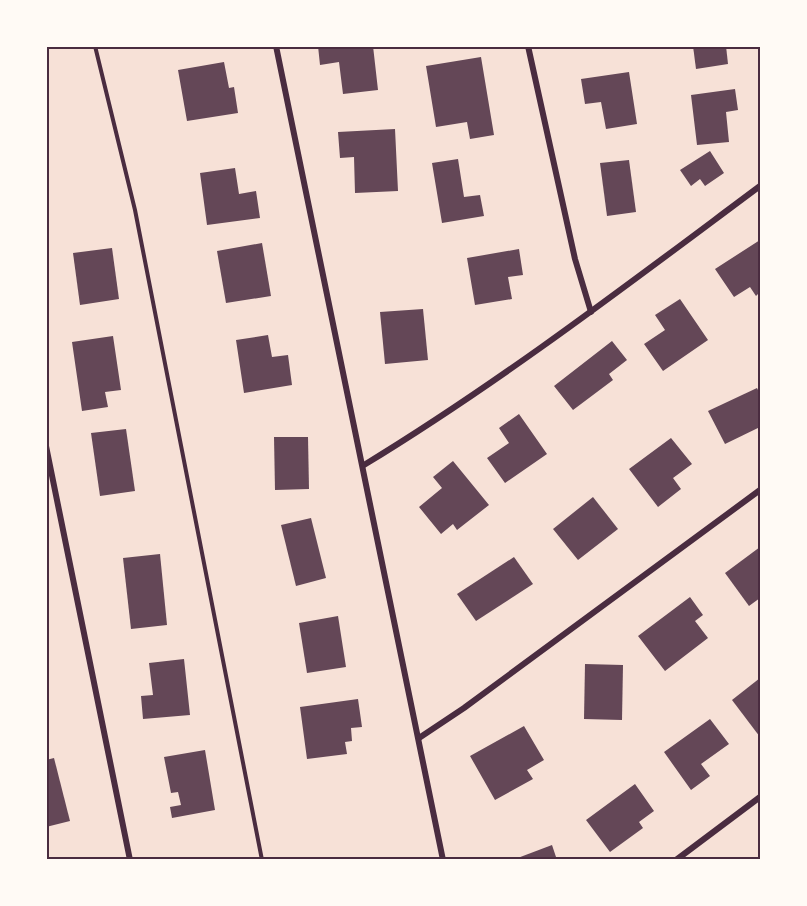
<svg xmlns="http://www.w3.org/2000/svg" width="807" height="906" font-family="Cabin,sans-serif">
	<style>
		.building { fill: #644757 }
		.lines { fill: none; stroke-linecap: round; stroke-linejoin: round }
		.path { stroke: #4a2c40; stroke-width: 4 }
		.minor { stroke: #4a2c40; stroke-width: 6 }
		.neatline { fill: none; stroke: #4a2c40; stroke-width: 2 }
	</style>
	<rect width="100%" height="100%" fill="#f7e1d7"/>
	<g class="building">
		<polygon points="318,46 373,46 378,90 343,94 339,62 320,65"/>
		<polygon points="693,46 726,46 728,64 696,69"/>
		<polygon points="481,57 494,135 470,139 467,122 436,127 426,66"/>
		<polygon points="224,62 229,88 234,87 238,113 187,121 178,70"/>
		<polygon points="629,72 637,124 606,129 601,102 585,104 581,79"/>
		<polygon points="735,89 738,110 726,112 729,142 697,145 691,95"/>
		<polygon points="395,129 398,191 355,193 354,157 340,158 338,132"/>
		<polygon points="710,151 724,173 705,186 700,179 691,186 680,170"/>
		<polygon points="458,159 464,197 480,195 484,216 442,223 432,163"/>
		<polygon points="629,160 636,212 607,216 600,163"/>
		<polygon points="235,168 239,194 256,191 260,218 207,225 200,173"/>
		<polygon points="760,240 760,292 756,296 750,287 734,297 715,269"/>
		<polygon points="262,243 271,296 226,303 217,251"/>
		<polygon points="112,248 119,299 80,305 73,253"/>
		<polygon points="519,249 523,275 508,277 512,299 475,305 467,258"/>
		<polygon points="680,299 708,340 663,371 644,344 665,330 655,315"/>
		<polygon points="423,309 428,360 385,364 380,312"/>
		<polygon points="268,335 272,357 288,355 292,385 244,393 236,340"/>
		<polygon points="113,336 121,390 105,392 108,407 82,411 72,342"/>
		<polygon points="612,341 627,360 609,374 613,380 573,410 554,386"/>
		<polygon points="757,388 760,394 760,427 725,444 708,411"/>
		<polygon points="519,414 547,454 505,483 487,458 509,443 499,428"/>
		<polygon points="126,429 135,491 100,496 91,433"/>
		<polygon points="274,437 308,437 309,489 275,490"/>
		<polygon points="671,438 692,464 673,478 681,489 658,507 629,469"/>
		<polygon points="453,461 489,505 457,530 453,524 441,534 419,507 442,488 433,477"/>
		<polygon points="593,497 618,529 578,560 553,529"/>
		<polygon points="311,518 326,578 296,586 281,525"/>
		<polygon points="760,547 760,598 749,606 725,573"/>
		<polygon points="160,554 167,625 131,629 123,558"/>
		<polygon points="514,557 533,584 476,621 457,594"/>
		<polygon points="690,597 703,615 695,621 708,638 665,671 638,636"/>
		<polygon points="338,616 346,667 307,673 299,623"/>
		<polygon points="184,659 190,715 143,719 141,696 153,695 149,663"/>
		<polygon points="585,664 623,665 622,720 584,719"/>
		<polygon points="760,678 760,737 732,700"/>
		<polygon points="358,699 362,727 351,728 352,741 345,742 347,754 307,759 300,707"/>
		<polygon points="710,719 729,744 701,764 710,776 691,790 664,752"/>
		<polygon points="524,726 544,760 527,770 533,779 495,800 470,756"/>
		<polygon points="205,750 215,810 172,818 170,807 181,805 178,792 171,793 164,757"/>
		<polygon points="54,758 70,821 46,827 46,760"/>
		<polygon points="635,784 654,811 639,822 643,828 610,852 586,820"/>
		<polygon points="552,845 557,860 516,860 515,859"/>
	</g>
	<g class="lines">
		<polyline class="path" points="95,46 135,210 262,860"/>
		<g class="minor">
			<polyline points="276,46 443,860"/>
			<polyline points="528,46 575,259 591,312"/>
			<polyline points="46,446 130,860"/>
			<path d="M364,465c138,-84 267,-183 396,-279"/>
			<polyline points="419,738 464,708 760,490"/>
			<polyline points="676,860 760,797"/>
		</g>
	</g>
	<rect width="807" height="906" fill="none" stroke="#fffaf5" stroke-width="96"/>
	<rect x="48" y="48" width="711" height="810" class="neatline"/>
</svg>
